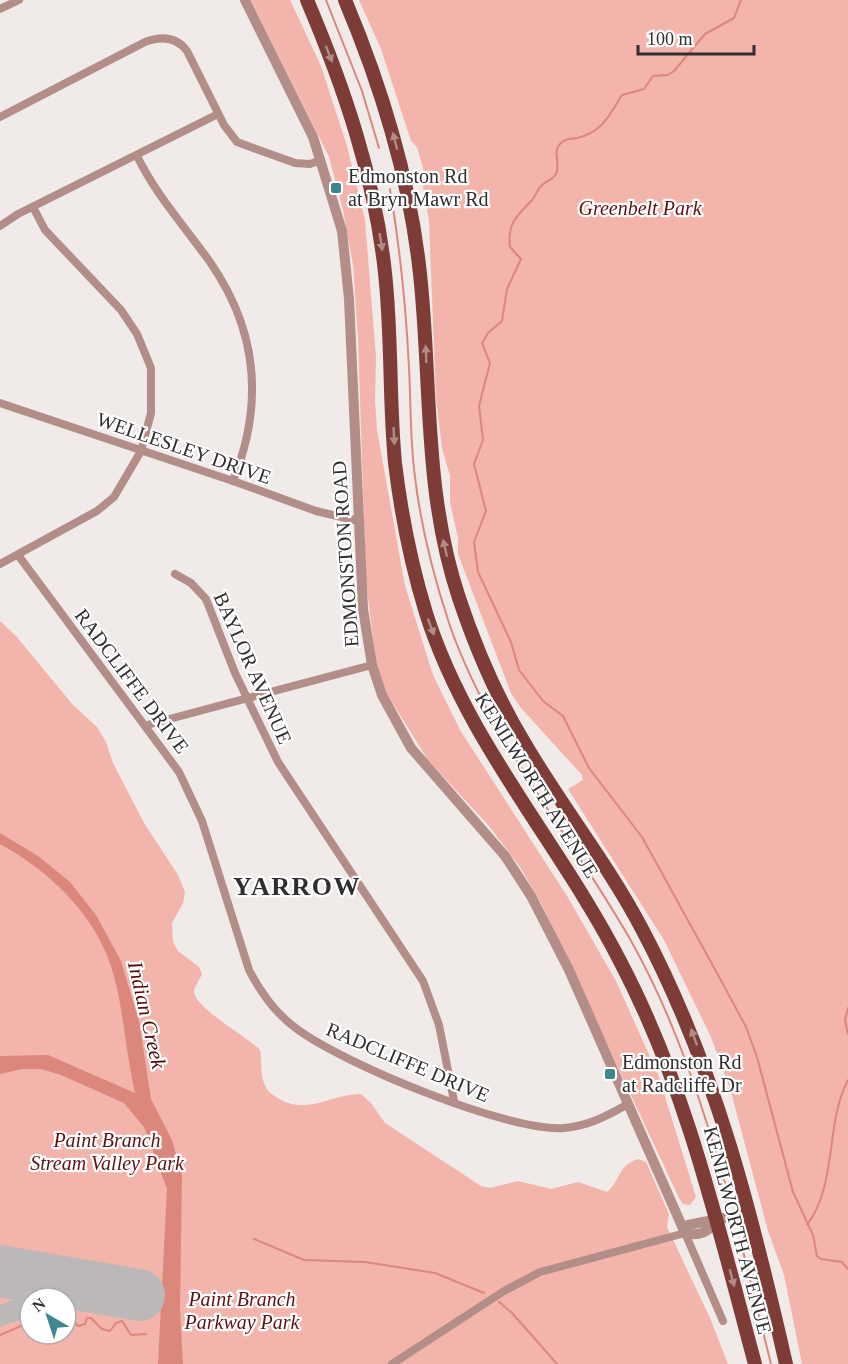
<svg xmlns="http://www.w3.org/2000/svg" width="848" height="1364" font-family="Georgia,serif">
	<style>
		.green { fill: #f2b4ab; fill-rule: evenodd }
		.water { fill: #db877c }
		.lines { fill: none; stroke-linecap: round; stroke-linejoin: round }
		.stream { stroke: #db877c; stroke-width: 2 }
		.taxiway { stroke: #bcb8b7; stroke-width: 21 }
		.runway { stroke: #bcb8b7; stroke-width: 52 }
		.minor { stroke: #b38d87; stroke-width: 8 }
		.tertiary { stroke: #b38d87; stroke-width: 10 }
		.primary { stroke: #7d3d36; stroke-width: 14 }
		.oneway { fill: #b18b86 }
		.poi-dot { fill: #3f878c; stroke: #fff; stroke-width: 2 }
		.labels { text-anchor: middle; dominant-baseline: central; stroke-width: 4.5; stroke-linejoin: round; paint-order: stroke }
		.poi-label { font-size: 20px; fill: #302e2e; stroke: #fff; text-anchor: start }
		.park-label { font-size: 20px; font-style: italic; fill: #5f1310; stroke: #fff }
		.street-label { font-size: 20px; fill: #302e2e; stroke: #fff }
		.water-label { font-size: 21px; font-style: italic; fill: #530505; stroke: #fff }
		.district-label { font-size: 26px; font-weight: bold; letter-spacing: 1.5px; fill: #302e2e; stroke: #fff }
	</style>
	<rect width="100%" height="100%" fill="#f0eae9"/>
	<g class="green">
		<polygon points="251,0 290,0 321,66 347,146 365,220 376,357 375,400 377,430 405,586 433,675 460,730 567,896 616,981 659,1077 696,1197 690,1205 683,1204 679,1198 541,903 520,867 489,826 428,760 387,694 377,670 366,582 358,338 353,265 343,210 329,157"/>
		<polygon points="359,0 848,0 848,1364 802,1364 784,1275 768,1231 731,1092 711,1037 664,940 568,789 583,780 582,775 521,708 511,693 458,554 458,538 450,502 450,476 442,448 436,398 429,221 421,175 424,172 417,147 411,141 381,49"/>
		<path d="M0,621l16,15 57,69 24,22 9,15 7,21 31,60 34,52 7,17 -2,11 -11,20 1,19 5,9 21,16 3,7c-2,5 -7,12 -8,17 -1,16 55,47 66,59 2,11 0,22 4,33 2,7 6,10 12,14 30,20 54,-3 85,-3l10,9 14,20 96,63 9,2 28,-7 33,8 27,-7 29,10c14,-11 9,-25 31,-33l8,3 23,52 -2,13 43,91 18,46h-728zM30,1298h36v36h-36z"/>
	</g>
	<path class="water" d="M0,833l38,23 32,26 26,33 25,46 18,60 12,78 21,41 10,35 -2,135 3,54h-25l9,-175 -23,-62 -20,-24 -63,-28 -20,-6h-19l-22,5v-18l48,-1 87,38c-9,-39 -11,-79 -21,-117 -15,-58 -63,-104 -114,-132z"/>
	<g class="lines">
		<g class="stream">
			<polyline points="326,0 362,91 379,148"/>
			<path d="M741,0l-7,18 -29,16 -31,37 -6,4 -15,1 -9,13 -22,6c-12,19 -20,38 -45,43 -7,1 -11,0 -17,6 -8,8 1,20 -4,30 -3,6 -10,7 -14,11 -5,4 -6,11 -10,15 -15,16 -25,23 -22,47l11,12 -14,30 -5,32 -14,12 -6,10 8,20 -11,43 4,34 -9,24 12,47 -12,31 4,30 33,70 8,28 24,31 20,15 26,52 53,69 81,147 23,43 11,30 36,135 20,43 4,21 4,3 21,3 6,7"/>
			<path d="M390,189c10,59 16,118 19,179 2,37 1,73 6,109 6,51 19,101 35,149 41,116 120,208 180,313 47,83 75,174 101,265"/>
			<polyline points="848,1008 845,1020 848,1034"/>
			<path d="M807,1225c31,-42 18,-102 41,-145"/>
			<polyline points="254,1239 304,1260 365,1262 435,1273 484,1293"/>
			<polyline points="741,1243 771,1364"/>
			<polyline points="499,1302 512,1313 557,1364"/>
			<polyline points="66,1314 78,1326 85,1324 87,1318 91,1318 102,1329 110,1331 116,1323 122,1321 131,1335 146,1334"/>
			<polyline points="0,1335 30,1322"/>
		</g>
		<g class="taxiway">
			<polyline points="21,1275 40,1282 42,1291 40,1298"/>
			<polyline points="0,1316 30,1305"/>
		</g>
		<polyline class="runway" points="0,1271 139,1295"/>
		<g class="minor">
			<polyline points="0,9 19,0"/>
			<path d="M0,117l145,-75c16,-6 31,-6 42,9l37,74 13,17 58,21 15,1 11,-4"/>
			<path d="M137,156c19,39 48,71 73,106 48,69 54,142 23,219"/>
			<polyline points="0,226 18,214 218,114"/>
			<polyline points="0,403 233,481 316,511 359,521"/>
			<path d="M18,555l161,217 23,49 47,149c12,23 27,44 48,59 47,35 211,103 267,99 24,-2 43,-12 64,-24"/>
			<polyline points="0,564 97,511 114,497 141,451 151,413 151,368 137,334 121,310 45,230 33,207"/>
			<polyline points="175,574 191,583 206,599 235,673 278,762 423,981 439,1025 454,1101"/>
			<polyline points="147,725 372,665"/>
			<polyline points="392,1364 504,1291 540,1272 685,1233 723,1321"/>
		</g>
		<g class="tertiary">
			<polyline points="245,0 313,137 342,231 349,299 363,609 372,665 382,695 411,748 505,856 531,896 569,970 685,1233"/>
			<polyline points="685,1233 688,1225 749,1213"/>
			<path d="M685,1233c14,4 23,-1 32,-12"/>
		</g>
		<g class="primary">
			<path d="M307,0c37,87 68,178 78,273 7,63 4,127 10,190 6,50 16,101 31,150 41,130 134,230 195,350 66,126 97,264 134,401"/>
			<path d="M345,0c37,88 65,179 75,274 12,110 3,216 39,324 17,51 38,100 66,146 37,63 83,120 117,185 74,140 109,282 144,435"/>
		</g>
	</g>
	<defs><path id="oneway-solid" d="M-6-.8H1V-3.2L6.5 0L1 3.2V.8H-6Z" transform="scale(1.5)"/></defs>
	<g class="oneway">
		<use href="#oneway-solid" transform="translate(329 54) rotate(69)"/>
		<use href="#oneway-solid" transform="translate(395 141) rotate(-104)"/>
		<use href="#oneway-solid" transform="translate(381 242) rotate(81)"/>
		<use href="#oneway-solid" transform="translate(426 354) rotate(-92)"/>
		<use href="#oneway-solid" transform="translate(394 436) rotate(87)"/>
		<use href="#oneway-solid" transform="translate(445 548) rotate(-103)"/>
		<use href="#oneway-solid" transform="translate(431 627) rotate(69)"/>
		<use href="#oneway-solid" transform="translate(694 1037) rotate(-110)"/>
		<use href="#oneway-solid" transform="translate(732 1278) rotate(75)"/>
	</g>
	<g class="poi-dot">
		<rect x="330" y="182" width="12" height="12" rx="3"/>
		<rect x="604" y="1068" width="12" height="12" rx="3"/>
	</g>
	<g class="labels">
		<g class="poi-label">
			<text x="348" y="176">Edmonston Rd<tspan x="348" dy="23">at Bryn Mawr Rd</tspan></text>
			<text x="622" y="1062">Edmonston Rd<tspan x="622" dy="23">at Radcliffe Dr</tspan></text>
		</g>
		<g class="park-label">
			<text x="640" y="208">Greenbelt Park</text>
			<text x="107" y="1140">Paint Branch<tspan x="107" dy="23">Stream Valley Park</tspan></text>
			<text x="242" y="1299">Paint Branch<tspan x="242" dy="23">Parkway Park</tspan></text>
		</g>
		<g class="street-label">
			<text transform="translate(184 448) rotate(19)">WELLESLEY DRIVE</text>
			<text transform="translate(345 554) rotate(-94)">EDMONSTON ROAD</text>
			<text transform="translate(253 668) rotate(66)">BAYLOR AVENUE</text>
			<text transform="translate(132 681) rotate(53)">RADCLIFFE DRIVE</text>
			<text transform="translate(537 785) rotate(58)">KENILWORTH AVENUE</text>
			<text transform="translate(408 1062) rotate(23)">RADCLIFFE DRIVE</text>
			<text transform="translate(738 1230) rotate(75)">KENILWORTH AVENUE</text>
		</g>
		<g class="water-label">
			<text transform="translate(147 1015) rotate(77)">Indian Creek</text>
		</g>
		<g class="district-label">
			<text x="297" y="886">YARROW</text>
		</g>
	</g>
	<g transform="translate(48 1316) rotate(321)"><circle r="28" fill="#ffffff" stroke="#acabab" stroke-width="1.5"/>
	<path d="M0-4.5L10 22L0 15L-10 22Z" fill="#3f878c"/>
	<text y="-9" font-size="16" font-weight="bold" text-anchor="middle" fill="#302e2e">N</text>
	</g>
	<path d="M638 45v9h116v-9" fill="none" stroke="#302e2e" stroke-width="3"/>
	<text x="647" y="45" font-size="18" fill="#302e2e" stroke="#ffffff" stroke-width="4.5" paint-order="stroke">100 m</text>
</svg>
